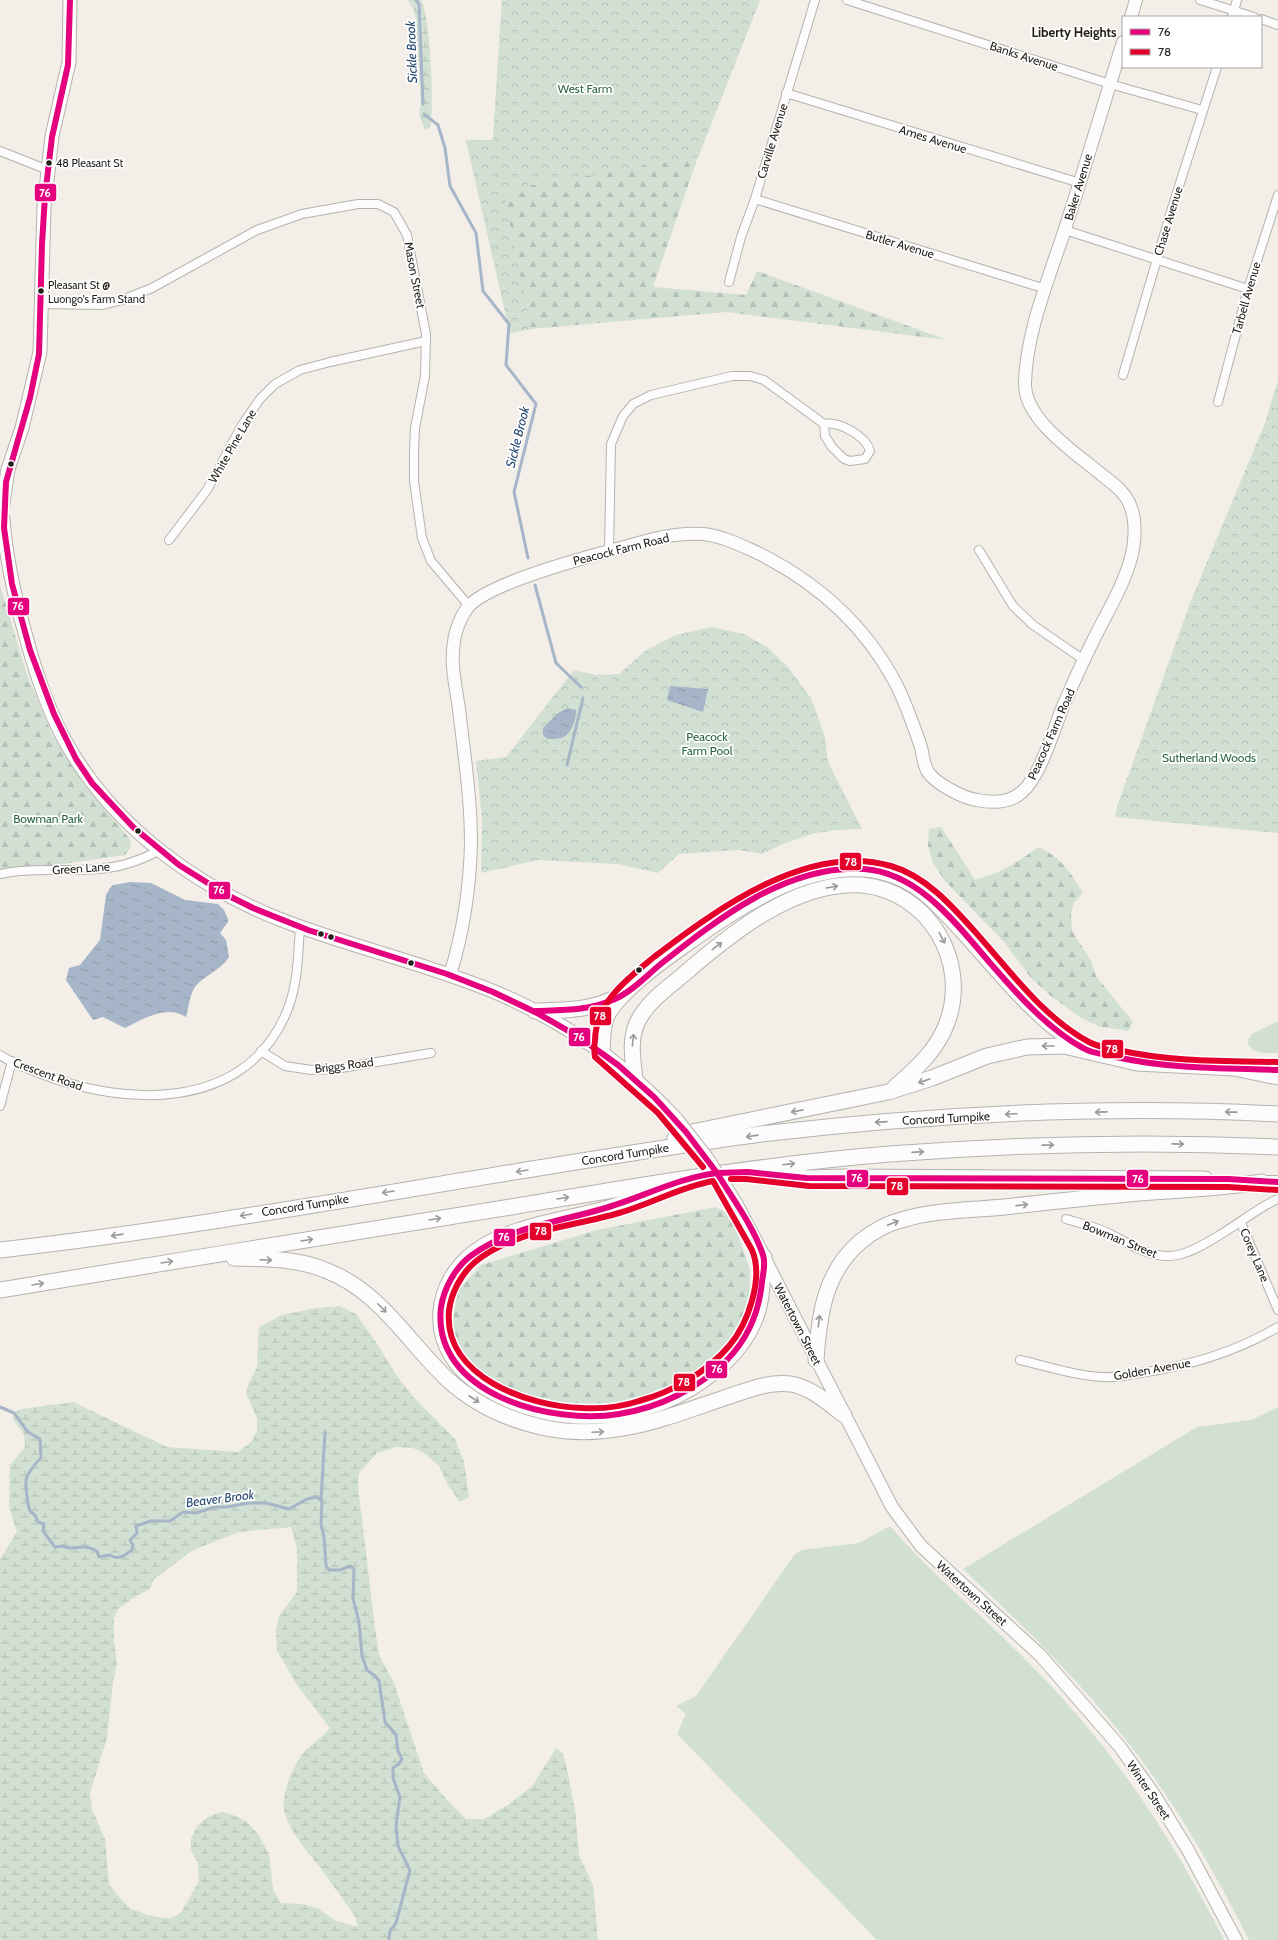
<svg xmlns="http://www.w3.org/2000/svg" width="1278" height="1940" font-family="Cabin,sans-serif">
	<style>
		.green { fill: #d1e0d3 }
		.forest { fill: url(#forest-firs) }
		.wetland { fill: url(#wetland-marsh); fill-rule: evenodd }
		.park { fill: url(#park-crowns) }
		.water { fill: url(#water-ripples) }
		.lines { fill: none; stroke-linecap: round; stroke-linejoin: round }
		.stream { stroke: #a6b5c7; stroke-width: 3 }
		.street-casing { stroke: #b6b2ad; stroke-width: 10 }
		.secondary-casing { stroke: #b6b2ad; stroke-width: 14 }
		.primary-casing { stroke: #b6b2ad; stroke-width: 15 }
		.highway-casing { stroke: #b6b2ad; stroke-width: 17 }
		.street { stroke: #fdfcfc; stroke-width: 8 }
		.secondary { stroke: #fdfcfc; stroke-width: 12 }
		.primary { stroke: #fdfcfc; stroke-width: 13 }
		.highway { stroke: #fdfcfc; stroke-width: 15 }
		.primary-bridge-casing { stroke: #b6b2ad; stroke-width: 15; stroke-linecap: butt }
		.primary-bridge { stroke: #fdfcfc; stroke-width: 13 }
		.bus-1-casing { stroke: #fff; stroke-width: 9 }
		.bus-2-casing { stroke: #fff; stroke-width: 9 }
		.bus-1 { stroke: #e5007d; stroke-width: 6 }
		.bus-2 { stroke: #e4002b; stroke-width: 6 }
		.oneway { stroke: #9b9996 }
		.bus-dot { fill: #231f1a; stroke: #fff; stroke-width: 1.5 }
		.labels { text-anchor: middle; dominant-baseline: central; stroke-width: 3.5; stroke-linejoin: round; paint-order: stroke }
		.bus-label { font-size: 11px; fill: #231f1a; stroke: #fff; text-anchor: start }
		.street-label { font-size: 12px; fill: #231f1a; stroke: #fff }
		.park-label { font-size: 12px; fill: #2a6445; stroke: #fff }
		.neighbourhood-label { font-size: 13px; font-weight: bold; fill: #231f1a; stroke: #fff }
		.water-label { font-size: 13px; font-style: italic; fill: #264a71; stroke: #fff }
		.line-badge { stroke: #fff; stroke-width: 1.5 }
		.badge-label { font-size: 11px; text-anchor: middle; font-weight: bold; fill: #fff }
	</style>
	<defs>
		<pattern id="forest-firs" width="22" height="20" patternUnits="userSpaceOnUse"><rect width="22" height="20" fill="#d1e0d3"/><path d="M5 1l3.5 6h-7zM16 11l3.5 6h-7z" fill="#b3c0b5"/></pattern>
		<pattern id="wetland-marsh" width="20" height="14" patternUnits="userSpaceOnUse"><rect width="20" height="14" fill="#d1e0d3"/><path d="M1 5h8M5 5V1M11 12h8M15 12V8" fill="none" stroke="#b3c0b5"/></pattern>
		<pattern id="park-crowns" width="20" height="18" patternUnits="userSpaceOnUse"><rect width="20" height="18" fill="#d1e0d3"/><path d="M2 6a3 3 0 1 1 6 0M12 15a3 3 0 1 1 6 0" fill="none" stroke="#b3c0b5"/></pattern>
		<pattern id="water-ripples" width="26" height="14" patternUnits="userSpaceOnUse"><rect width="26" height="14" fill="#a6b5c7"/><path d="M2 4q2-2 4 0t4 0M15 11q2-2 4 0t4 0" fill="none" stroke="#8f9baa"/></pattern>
	</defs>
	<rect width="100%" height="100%" fill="#f4eee8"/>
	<g class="green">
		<path d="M1278,1021v32c-13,0 -25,2 -31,-11l5,-8z"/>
		<path d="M1278,1407v533h-29c-37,-73 -79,-147 -131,-210 -47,-58 -101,-110 -155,-161l234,-142 54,-7z"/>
		<path d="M890,1526c42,49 92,89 138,136 83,83 143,173 196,278h-347l-200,-206 9,-20 -10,-8 20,-10 99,-142 7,-4 57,-7z"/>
	</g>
	<g class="forest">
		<polygon points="502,0 760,0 698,157 653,287 746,295 757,271 947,340 726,312 531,329 510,333 466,140 493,140"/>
		<polygon points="0,585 27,675 52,734 86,787 130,839 131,847 125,855 0,873"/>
		<path d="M941,827l34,53c25,-7 43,-17 63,-33 22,9 34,27 45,46l-8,8 -4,11 1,19 19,30 5,15 37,46 -5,9 -30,-5 -17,-8 -30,-22 -20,-18 -26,-35 -60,-62 -12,-18 -5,-17 1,-17z"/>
		<polygon points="716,1207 731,1215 750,1270 749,1300 741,1323 728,1344 670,1392 629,1407 580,1410 546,1406 509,1391 475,1370 460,1352 452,1330 457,1292 481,1265 597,1230"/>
	</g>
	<g class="wetland">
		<path d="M408,0h13c9,15 14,111 9,128l-5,1c-5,-9 -7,-16 -4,-25l-6,-92z"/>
		<path d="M339,1306l17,8 20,28 20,33 19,24 40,40 9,23 5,35 -9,5 -12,-17 -9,-19 -15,-13 -11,-5 -17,-1 -19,6 -18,20 -1,13 17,142 4,27 15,28 30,90 25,29 17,17h18l24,-14 25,-20 23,-37 6,4 4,12 9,45 4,46 14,30 5,55h-598v-381l17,-27 -8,-25 1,-42 15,-18 -1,-13 -11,-15 1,-6 7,-4 52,-7 94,45 71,5 14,-11 5,-10v-13l-11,-24 2,-9 9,-18 2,-40 23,-12 29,-6zM291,1527l6,21v44l-18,24 -3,15 1,19 18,32 35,46c-10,12 -23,18 -31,31 -8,13 -19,39 -14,55 6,19 21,36 33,51 13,18 26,35 38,53l1,9 -21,-6 -19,-13 -16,-4 -20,-1 -8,-13 -4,-36 -11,-20 -11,-12 -14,-7 -11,-3 -13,4 -12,10 -6,13v11l7,13 1,18 -17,30 -5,5 -8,2 -14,-1 -24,-8 -11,-11 -11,-14 -4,-45 -13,-30 -2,-16 17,-55 6,-56 4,-18 -3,-24v-22l4,-9 15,-11 17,-9 4,-10 39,-29 46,-18z"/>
	</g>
	<g class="park">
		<polygon points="502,0 760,0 698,157 503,190 531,329 510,333 466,140 493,140"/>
		<polygon points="1278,380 1278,833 1115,817 1118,804 1190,603 1265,423"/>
		<polygon points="711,627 744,634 767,647 787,666 811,698 825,737 828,762 862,829 838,830 815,833 788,842 762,854 739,850 679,854 658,873 617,864 538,860 481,873 482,819 476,761 506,757 574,670 596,675 619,674 645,651 676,635"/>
	</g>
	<g class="water">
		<polygon points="670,686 708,689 703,712 667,700"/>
		<path d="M568,708l8,2c0,10 -5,25 -15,28 -4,1 -10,1 -14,1l-4,-4v-7l15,-15z"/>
		<path d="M131,882l20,1 34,17 33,4 6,6 4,9v3l-8,11 6,7 3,17c-9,14 -25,18 -34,30 -6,9 -6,20 -9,30 -19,-13 -43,2 -61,11l-22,-11 -10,3 -27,-40 3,-12 11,-3 20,-25 6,-45 4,-7 3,-3z"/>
	</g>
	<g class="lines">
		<g class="stream">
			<polyline points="416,0 419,4 423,104"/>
			<polyline points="424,114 438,125 445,148 450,186 476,233 483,291 509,324 506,365 536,404 514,492 528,558"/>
			<polyline points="535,585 556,663 581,687"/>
			<polyline points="567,765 583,698"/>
			<path d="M0,1407l14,6 14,19 12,7 1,19c-6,6 -11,12 -14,19 -3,5 1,29 3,34l5,4 3,7 6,2 -1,7 12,16 8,-1c6,4 14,1 20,1 4,0 10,2 14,4l2,6 11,-2c8,6 15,0 22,-5l1,-5 -3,-5 7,-7 -1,-7 15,-5h19l13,-9 13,1 19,-6h12l22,-4h17l23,6 18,-10 10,-2 5,4 -1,24 3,12 2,29 3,4h11l10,-4 4,3 -1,29 6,24 3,34 5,14 8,6 4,5 6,41 11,13 2,16 4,8 -3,5 -6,4v10l7,19 -4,28 2,21 12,24 -14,53 -6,8 -1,9"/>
			<polyline points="321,1500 325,1432"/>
		</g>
		<defs>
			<g id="street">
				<polyline points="847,0 1110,84 1202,110"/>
				<polyline points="1200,0 1254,17"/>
				<polyline points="1232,17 1237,0"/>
				<polyline points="1261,19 1278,25"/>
				<polyline points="786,93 1080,183"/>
				<polyline points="0,151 48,170"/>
				<polyline points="755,199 1046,289"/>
				<polyline points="1065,230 1248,289"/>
				<polyline points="729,282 741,237 755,199 815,0"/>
				<polyline points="41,304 103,305 122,300 152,288 257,230 302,214 358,204 378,204 394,212 407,235 426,334 425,376 415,428 414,452 414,481 422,538 431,561 469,606"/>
				<polyline points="1123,375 1172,208 1217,67"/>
				<polyline points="1218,402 1248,289 1278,195"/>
				<polyline points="169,540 207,490 242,425 260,399 275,384 300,370 330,362 426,341"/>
				<polyline points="979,550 1013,606 1033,625 1084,660"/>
				<path d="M609,551l2,-107 12,-28 10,-12 18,-9 81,-19h18l14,4 60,44 1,12 7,11 12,12 6,2 15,-2 5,-8c-4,-15 -31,-30 -46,-27"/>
				<path d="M0,874c31,-7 64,-2 96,-5 22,-1 44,-8 64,-19"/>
				<polyline points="261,1051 285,1066 311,1070 335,1069 431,1053"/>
				<path d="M0,1055c13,9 29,14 44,20 82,31 196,36 240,-57 14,-29 14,-60 16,-92"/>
				<polyline points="0,1106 12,1061"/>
				<path d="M1066,1219c13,4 27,7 40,13 11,5 22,12 33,17 32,15 51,4 79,-13 18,-10 42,-30 60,-37"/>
				<polyline points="1241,1223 1278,1310"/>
				<path d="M1020,1360c27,6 56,16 84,17 12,1 24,-2 36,-4 49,-7 96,-21 138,-46"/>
			</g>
			<g id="secondary">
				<polyline points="1131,17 1136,0"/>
				<path d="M450,975c13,-42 20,-89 21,-132 0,-45 -7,-90 -12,-134 -3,-22 -9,-45 -5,-67 1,-11 7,-26 14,-35 21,-25 126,-52 160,-61 24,-7 50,-14 75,-12 20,2 37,11 55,19 58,29 106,71 137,129 10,19 18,42 25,62 3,8 3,21 8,28 8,12 35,26 49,28 15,3 33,3 45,-8 18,-15 32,-63 41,-86 9,-20 18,-41 28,-61 13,-28 32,-57 40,-87 4,-14 5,-34 1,-47 -4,-17 -17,-26 -30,-36 -26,-22 -78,-55 -77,-92 1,-49 23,-103 38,-148 21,-64 40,-129 60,-193"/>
				<polyline points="1262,1182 1278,1182"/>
				<polyline points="764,1257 892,1507 921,1546 1040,1655 1120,1747 1153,1793 1188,1850 1236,1940"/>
			</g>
			<g id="primary">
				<polyline points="3,503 8,469 22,428 40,352 44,207 52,136 69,62 70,0"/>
				<path d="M3,519c3,39 11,76 22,114 10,38 23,79 43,113 46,80 126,139 211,173 69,27 142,43 211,71 71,29 134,73 186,129"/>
				<polyline points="735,1202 764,1257"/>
			</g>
			<g id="highway">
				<path d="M535,1011c35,-1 53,0 85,-15"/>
				<path d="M602,1052c1,-11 0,-23 4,-34 11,-26 63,-62 86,-78 62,-45 157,-104 230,-49 19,15 35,34 51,52 24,27 48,56 76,80 10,9 22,16 33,24"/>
				<path d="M635,1079c-2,-19 -6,-38 2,-56 9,-20 30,-35 46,-48 47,-41 113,-95 179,-90 66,6 108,76 85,138 -10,27 -30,45 -52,64"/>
				<polyline points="675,1138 692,1132 888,1092 932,1078 987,1056 1027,1047 1064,1046 1137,1063 1234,1068 1278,1077"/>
				<polyline points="762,1173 808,1178 845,1177 1205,1179"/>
				<path d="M660,1189c-14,5 -28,12 -42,16 -45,15 -104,18 -143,47 -19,14 -32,35 -34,59 -3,33 16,59 43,76 71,44 166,38 231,-16 17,-14 32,-31 40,-52 8,-19 7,-41 9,-62"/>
				<path d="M0,1250c186,-21 371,-55 557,-85 68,-11 136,-22 204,-31 171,-20 345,-29 517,-20"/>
				<path d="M234,1258c31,1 62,0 91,12 54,20 82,71 122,109 26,24 60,40 94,48 66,15 121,-8 183,-29 22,-7 44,-17 67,-14 21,4 37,19 53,31"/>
				<path d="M0,1290c170,-28 341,-56 511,-83 126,-21 252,-43 379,-53 129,-10 258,-13 388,-7"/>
				<path d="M816,1360c3,-44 8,-87 44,-118 13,-11 28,-19 45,-23 30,-9 67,-9 99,-12 45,-5 90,-10 135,-14 41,-3 82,-5 123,-11"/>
			</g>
		</defs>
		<use href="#street" class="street-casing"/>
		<use href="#secondary" class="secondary-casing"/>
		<use href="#primary" class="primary-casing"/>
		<use href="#highway" class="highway-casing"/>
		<use href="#street" class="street"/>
		<use href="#secondary" class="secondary"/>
		<use href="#primary" class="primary"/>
		<use href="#highway" class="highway"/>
		<defs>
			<polyline id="primary-bridge" points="676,1119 706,1157 735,1202"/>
		</defs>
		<use href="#primary-bridge" class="primary-bridge-casing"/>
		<use href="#primary-bridge" class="primary-bridge"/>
		<defs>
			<g id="bus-1">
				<polyline points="70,0 68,65 52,137 45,196 42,244 39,354 30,398 6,482 4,528 12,584 30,650 54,714 76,759 92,783 133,827 179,865 227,895 253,908 308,930 447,974 493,992 537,1013 579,1037 618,1065 654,1097 686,1132 717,1173"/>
				<path d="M535,1011c28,-1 54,0 80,-12 18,-8 32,-24 47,-36 57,-45 126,-99 202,-94 56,4 94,57 127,95 25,29 58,66 92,84 10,6 22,6 33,9 53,12 108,11 162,13"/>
				<path d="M717,1173c15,25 37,54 46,82 3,9 0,18 -1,27 -3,31 -14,57 -36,79 -28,28 -68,47 -107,53 -66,11 -188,-19 -178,-107 3,-19 15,-41 31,-52 39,-28 86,-33 130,-46 39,-11 75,-31 115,-36z"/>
				<polyline points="717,1173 748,1172 806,1178 1228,1179 1278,1182"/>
			</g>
			<g id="bus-2">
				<path d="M703,1167l-45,-54 -63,-56c-1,-6 -1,-11 0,-17 1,-38 32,-61 59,-83 63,-48 154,-115 237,-91 35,10 62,41 86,68 33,37 67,84 112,108 9,5 19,6 29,8 52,12 106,11 160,12"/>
				<polyline points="731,1179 746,1179 809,1186 1228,1187 1278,1190"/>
				<path d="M713,1181l39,69c12,28 -4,74 -23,96 -23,27 -57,46 -90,55 -18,6 -38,8 -57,7 -52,-1 -139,-31 -133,-97 2,-18 12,-37 26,-49 39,-32 97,-35 144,-49 32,-9 61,-26 94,-32z"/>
			</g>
		</defs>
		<use href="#bus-1" class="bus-1-casing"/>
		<use href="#bus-2" class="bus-2-casing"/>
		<use href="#bus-1" class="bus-1"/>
		<use href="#bus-2" class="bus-2"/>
	</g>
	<defs><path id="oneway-shaft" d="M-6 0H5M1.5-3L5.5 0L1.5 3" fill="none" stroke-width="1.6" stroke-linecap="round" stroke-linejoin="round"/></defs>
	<g class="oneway">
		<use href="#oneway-shaft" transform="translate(832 887) rotate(-10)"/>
		<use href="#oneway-shaft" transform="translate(942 938) rotate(62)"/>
		<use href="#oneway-shaft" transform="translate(717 946) rotate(-37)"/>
		<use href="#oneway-shaft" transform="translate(633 1040) rotate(-84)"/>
		<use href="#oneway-shaft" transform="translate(1048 1046) rotate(180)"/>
		<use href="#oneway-shaft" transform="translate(924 1081) rotate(161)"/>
		<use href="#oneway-shaft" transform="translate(797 1111) rotate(169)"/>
		<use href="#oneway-shaft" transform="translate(1101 1112) rotate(179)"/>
		<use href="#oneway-shaft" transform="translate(1231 1112) rotate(-179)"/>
		<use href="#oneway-shaft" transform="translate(1011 1114) rotate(177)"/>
		<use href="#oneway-shaft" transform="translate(881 1122) rotate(176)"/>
		<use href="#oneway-shaft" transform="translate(752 1136) rotate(172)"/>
		<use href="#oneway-shaft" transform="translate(1178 1144) rotate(1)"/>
		<use href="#oneway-shaft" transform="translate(1048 1145) rotate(-1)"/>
		<use href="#oneway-shaft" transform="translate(918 1152) rotate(-4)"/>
		<use href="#oneway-shaft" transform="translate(789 1164) rotate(-7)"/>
		<use href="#oneway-shaft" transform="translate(522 1171) rotate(171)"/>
		<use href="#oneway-shaft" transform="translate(388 1192) rotate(171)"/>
		<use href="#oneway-shaft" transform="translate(563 1198) rotate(-9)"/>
		<use href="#oneway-shaft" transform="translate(1022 1205) rotate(-6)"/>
		<use href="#oneway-shaft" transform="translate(246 1215) rotate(171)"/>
		<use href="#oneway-shaft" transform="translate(435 1219) rotate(-9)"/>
		<use href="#oneway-shaft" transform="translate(893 1223) rotate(-21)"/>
		<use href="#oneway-shaft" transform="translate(117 1235) rotate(172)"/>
		<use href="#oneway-shaft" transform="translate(307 1240) rotate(-9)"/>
		<use href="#oneway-shaft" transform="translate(266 1260) rotate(2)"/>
		<use href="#oneway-shaft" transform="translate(167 1262) rotate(-9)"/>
		<use href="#oneway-shaft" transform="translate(38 1284) rotate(-9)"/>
		<use href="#oneway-shaft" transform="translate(382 1308) rotate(45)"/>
		<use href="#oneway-shaft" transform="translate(819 1321) rotate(-83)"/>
		<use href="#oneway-shaft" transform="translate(474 1399) rotate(33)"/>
		<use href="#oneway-shaft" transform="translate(598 1432) rotate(-3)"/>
	</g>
	<g class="bus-dot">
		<circle cx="49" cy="163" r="3.5"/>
		<circle cx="41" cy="291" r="3.5"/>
		<circle cx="11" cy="464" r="3.5"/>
		<circle cx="138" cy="831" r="3.5"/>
		<circle cx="321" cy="934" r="3.5"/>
		<circle cx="331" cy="937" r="3.5"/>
		<circle cx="411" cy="963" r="3.5"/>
		<circle cx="639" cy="970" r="3.5"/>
	</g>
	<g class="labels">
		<g class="bus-label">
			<text x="56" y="163">48 Pleasant St</text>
			<text x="48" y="285">Pleasant St @<tspan x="48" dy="14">Luongo's Farm Stand</tspan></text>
		</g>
		<g class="street-label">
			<text transform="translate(1024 56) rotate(18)">Banks Avenue</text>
			<text transform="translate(933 139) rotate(17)">Ames Avenue</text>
			<text transform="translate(772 141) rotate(-73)">Carville Avenue</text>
			<text transform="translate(1078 187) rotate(-73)">Baker Avenue</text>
			<text transform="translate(1168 221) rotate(-73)">Chase Avenue</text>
			<text transform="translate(900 244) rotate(17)">Butler Avenue</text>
			<text transform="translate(415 275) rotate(79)">Mason Street</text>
			<text transform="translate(1246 298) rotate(-74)">Tarbell Avenue</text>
			<text transform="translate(232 446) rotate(-60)">White Pine Lane</text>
			<text transform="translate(621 549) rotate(-14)">Peacock Farm Road</text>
			<text transform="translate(1051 734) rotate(-66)">Peacock Farm Road</text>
			<text transform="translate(81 868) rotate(-4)">Green Lane</text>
			<text transform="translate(344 1065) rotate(-7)">Briggs Road</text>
			<text transform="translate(48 1074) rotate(20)">Crescent Road</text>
			<text transform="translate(946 1118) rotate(-3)">Concord Turnpike</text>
			<text transform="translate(625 1154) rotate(-9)">Concord Turnpike</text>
			<text transform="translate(305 1205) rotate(-9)">Concord Turnpike</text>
			<text transform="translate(1120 1239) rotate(22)">Bowman Street</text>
			<text transform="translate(1255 1255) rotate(67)">Corey Lane</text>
			<text transform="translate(798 1324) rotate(63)">Watertown Street</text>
			<text transform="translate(1152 1369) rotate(-10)">Golden Avenue</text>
			<text transform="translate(972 1593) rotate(42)">Watertown Street</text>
			<text transform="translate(1149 1790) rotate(56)">Winter Street</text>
		</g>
		<g class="park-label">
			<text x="585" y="88">West Farm</text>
			<text x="707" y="736">Peacock<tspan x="707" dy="14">Farm Pool</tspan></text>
			<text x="1209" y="757">Sutherland Woods</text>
			<text x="48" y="818">Bowman Park</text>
		</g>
		<g class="neighbourhood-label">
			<text x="1074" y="32">Liberty Heights</text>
		</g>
		<g class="water-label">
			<text transform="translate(411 52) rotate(-92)">Sickle Brook</text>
			<text transform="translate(517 437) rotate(-76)">Sickle Brook</text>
			<text transform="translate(220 1498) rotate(-7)">Beaver Brook</text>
		</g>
	</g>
	<g class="line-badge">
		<rect x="34" y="183" width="23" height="19" rx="4" fill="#e5007d"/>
		<rect x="7" y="597" width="23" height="19" rx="4" fill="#e5007d"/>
		<rect x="839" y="852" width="23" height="19" rx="4" fill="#e4002b"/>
		<rect x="208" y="881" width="23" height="19" rx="4" fill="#e5007d"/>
		<rect x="589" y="1006" width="23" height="20" rx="4" fill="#e4002b"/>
		<rect x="568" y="1027" width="23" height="20" rx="4" fill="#e5007d"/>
		<rect x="1101" y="1039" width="23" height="20" rx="4" fill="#e4002b"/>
		<rect x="846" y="1169" width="23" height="19" rx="4" fill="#e5007d"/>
		<rect x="1126" y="1169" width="23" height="19" rx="4" fill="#e5007d"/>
		<rect x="886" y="1177" width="23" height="19" rx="4" fill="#e4002b"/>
		<rect x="529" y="1222" width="23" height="19" rx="4" fill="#e4002b"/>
		<rect x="493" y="1228" width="23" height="19" rx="4" fill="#e5007d"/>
		<rect x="705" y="1360" width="23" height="19" rx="4" fill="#e5007d"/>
		<rect x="673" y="1373" width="23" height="19" rx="4" fill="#e4002b"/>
	</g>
	<g class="badge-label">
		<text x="45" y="197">76</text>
		<text x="18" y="610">76</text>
		<text x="851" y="866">78</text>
		<text x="219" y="894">76</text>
		<text x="600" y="1020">78</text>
		<text x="579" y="1041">76</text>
		<text x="1112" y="1053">78</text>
		<text x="857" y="1182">76</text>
		<text x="1138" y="1183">76</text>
		<text x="897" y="1190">78</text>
		<text x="541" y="1235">78</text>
		<text x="504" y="1241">76</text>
		<text x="717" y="1373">76</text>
		<text x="684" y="1386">78</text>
	</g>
	<rect x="1122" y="16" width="140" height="52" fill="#ffffff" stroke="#a7a5a3"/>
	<rect x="1130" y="29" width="20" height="6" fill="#e5007d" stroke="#a7a5a3"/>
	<text x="1158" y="36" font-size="12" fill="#231f1a">76</text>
	<rect x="1130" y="49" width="20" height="6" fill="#e4002b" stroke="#a7a5a3"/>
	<text x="1158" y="56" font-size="12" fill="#231f1a">78</text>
</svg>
